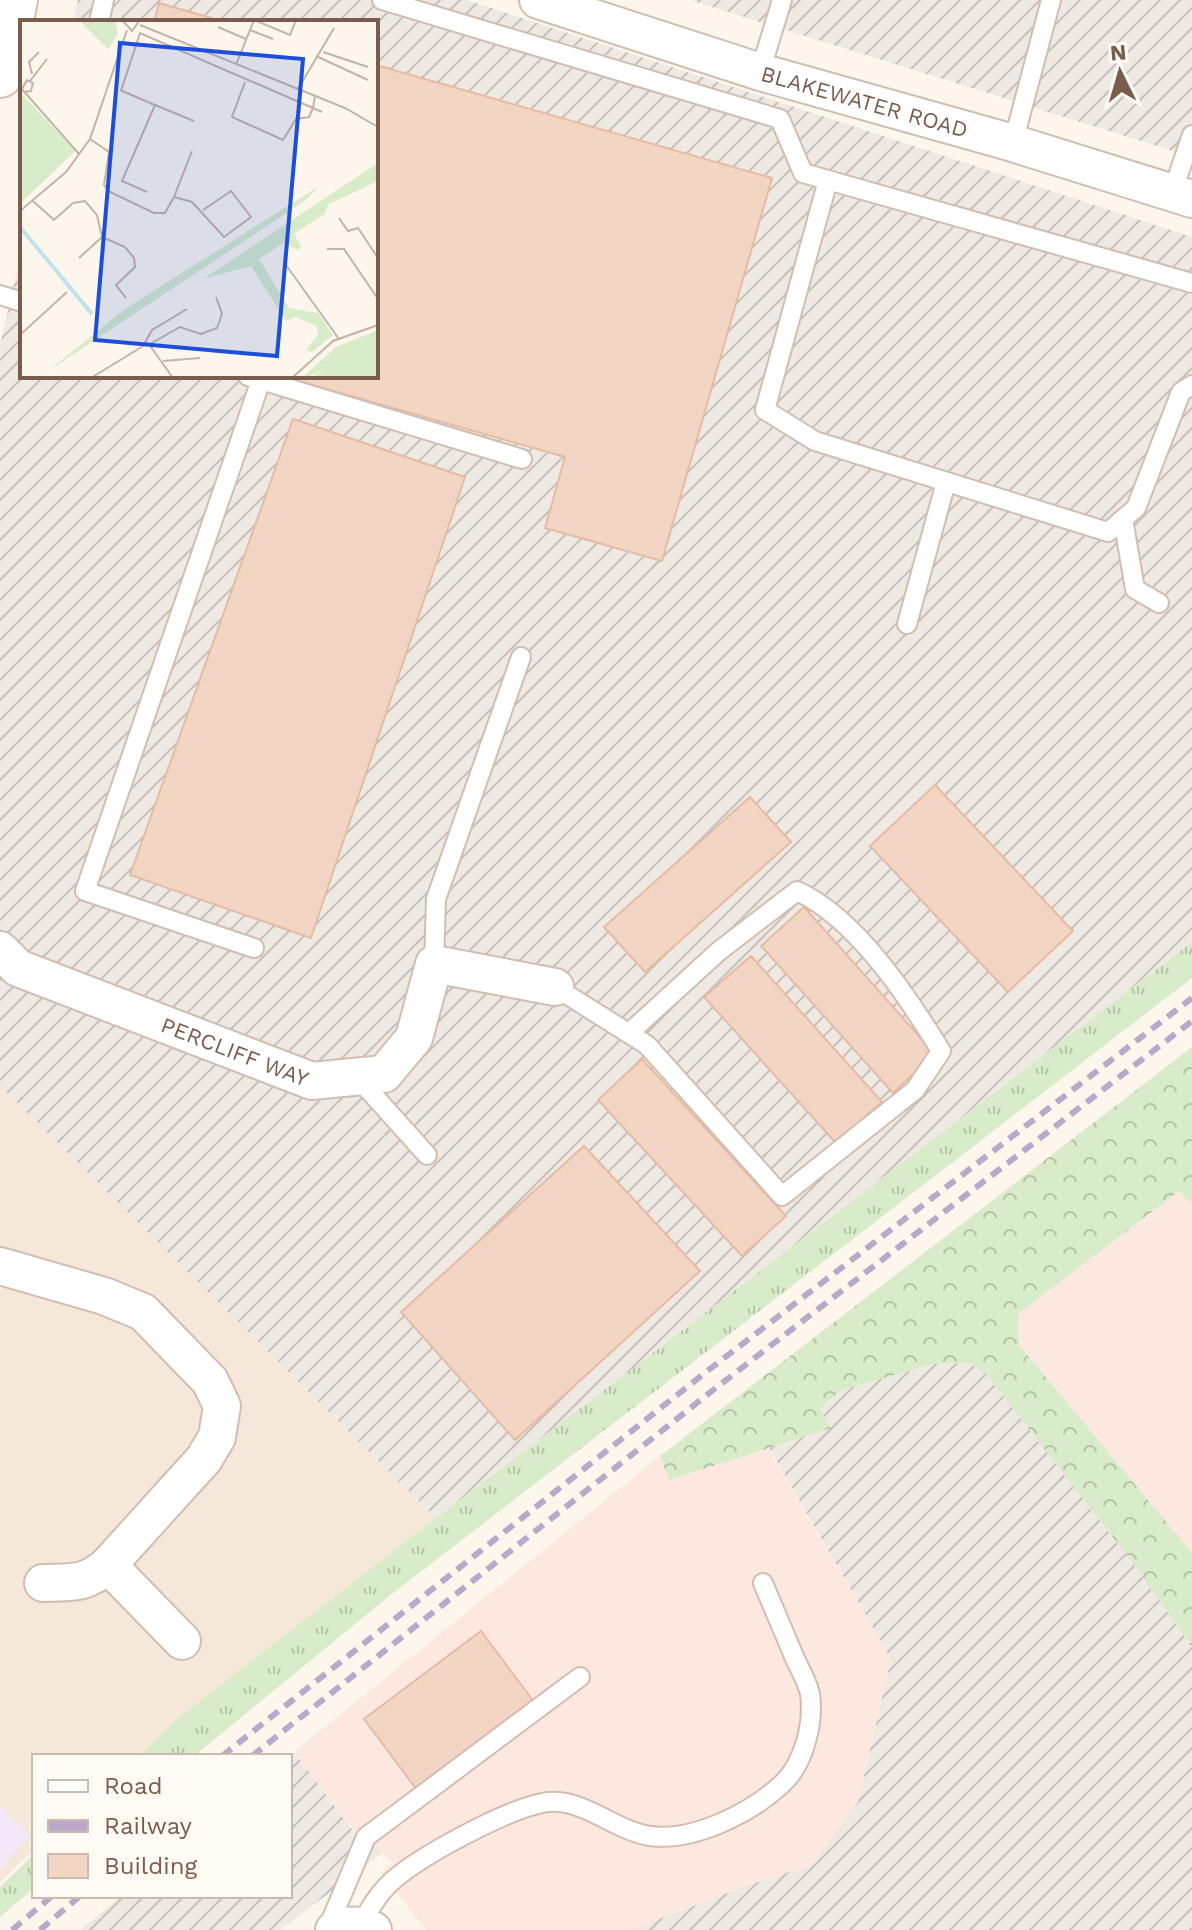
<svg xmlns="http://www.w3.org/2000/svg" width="1192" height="1930" font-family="'Work Sans',sans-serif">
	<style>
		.residential { fill: #f5e8da }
		.commercial { fill: #fde8e0 }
		.industrial { fill: url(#industrial-furrows) }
		.education { fill: #f3e8fa }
		.grass { fill: url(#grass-tufts) }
		.forest { fill: url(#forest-crowns) }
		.building { fill: #f3d5c3; stroke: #e6bba3; stroke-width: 2 }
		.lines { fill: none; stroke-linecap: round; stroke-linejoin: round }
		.lane-casing { stroke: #d1beb0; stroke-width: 22 }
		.street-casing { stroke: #d1beb0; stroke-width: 40 }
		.secondary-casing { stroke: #d6c0b0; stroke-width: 48 }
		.lane { stroke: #fff; stroke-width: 18 }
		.street { stroke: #fff; stroke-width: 36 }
		.secondary { stroke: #fff; stroke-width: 44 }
		.rail { stroke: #b9a8c9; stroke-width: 6; stroke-dasharray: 12 8; stroke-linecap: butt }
		.labels { text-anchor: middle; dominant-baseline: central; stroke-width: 6; stroke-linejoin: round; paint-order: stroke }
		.street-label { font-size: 22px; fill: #7a5c4d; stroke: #fffaf3 }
		.inset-river { fill: none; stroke: #bfe3e8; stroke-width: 4 }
		.inset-road { fill: none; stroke: #c5b3a7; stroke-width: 2 }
		.view { fill: #1d4ed8; fill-opacity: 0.15; stroke: #1d4ed8; stroke-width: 4 }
		.inset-edge { fill: none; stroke: #7a5c4d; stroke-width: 4 }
	</style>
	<defs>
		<pattern id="industrial-furrows" width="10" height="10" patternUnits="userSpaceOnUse" patternTransform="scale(2)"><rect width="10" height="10" fill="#efe9e4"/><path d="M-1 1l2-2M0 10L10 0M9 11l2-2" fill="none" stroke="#c7c0bb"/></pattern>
		<pattern id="grass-tufts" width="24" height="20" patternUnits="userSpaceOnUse" patternTransform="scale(2)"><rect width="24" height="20" fill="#d8ecc9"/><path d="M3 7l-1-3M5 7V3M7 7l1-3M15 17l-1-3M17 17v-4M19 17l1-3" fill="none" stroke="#b4c2a5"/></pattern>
		<pattern id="forest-crowns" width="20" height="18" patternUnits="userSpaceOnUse" patternTransform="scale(2)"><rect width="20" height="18" fill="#d8ecc9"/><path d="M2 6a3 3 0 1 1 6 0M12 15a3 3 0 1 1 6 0" fill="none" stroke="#b4c2a5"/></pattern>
	</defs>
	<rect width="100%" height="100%" fill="#fdf6ec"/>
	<polygon class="residential" points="0,1086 436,1518 178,1718 137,1756 34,1756 34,1850 0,1882"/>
	<g class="commercial">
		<polygon points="1179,1191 1192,1204 1192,1553 1019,1345 1018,1314"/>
		<polygon points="768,1448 891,1659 858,1802 811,1865 746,1886 630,1930 426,1930 381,1873 393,1862 355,1832 294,1752 660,1456 669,1480"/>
	</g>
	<g class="industrial">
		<polygon points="78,0 467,0 1192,237 1192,942 436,1518 0,1086 0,345 22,249 22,376 376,376 376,22 73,22"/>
		<polygon points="690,0 1192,0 1192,157"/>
		<polygon points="970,1363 987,1375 1132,1562 1192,1647 1192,1930 630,1930 746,1886 811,1865 858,1802 891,1659 769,1448 830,1428 820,1409 841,1390 934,1364"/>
		<polygon points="294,1752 354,1832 382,1853 280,1930 81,1930 120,1896 290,1896 289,1756"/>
	</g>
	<polygon class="education" points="0,1807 30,1836 0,1869"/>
	<g class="grass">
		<polygon points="1192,942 1192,978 393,1593 194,1756 138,1756 178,1718 436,1518"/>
		<polygon points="34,1854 34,1888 0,1917 0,1887"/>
	</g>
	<polygon class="forest" points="1192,1047 1192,1204 1179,1191 1018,1314 1019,1345 1192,1553 1192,1647 1132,1562 987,1375 970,1363 934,1364 841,1390 820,1409 831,1428 669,1480 660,1456"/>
	<g class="building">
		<polygon points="159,3 225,22 154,22"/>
		<polygon points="376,65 772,178 662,561 545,528 565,457 281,376 376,376"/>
		<polygon points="293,419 465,477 311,938 130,875"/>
		<polygon points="935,785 1073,931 1008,992 870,846"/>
		<polygon points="750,797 791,842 645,972 604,927"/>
		<polygon points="804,907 935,1054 893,1093 761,946"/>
		<polygon points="751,956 882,1102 836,1143 704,997"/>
		<polygon points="642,1059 786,1216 742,1256 598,1100"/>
		<polygon points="584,1146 700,1271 515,1440 401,1312"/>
		<polygon points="481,1631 534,1702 417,1790 364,1719"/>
	</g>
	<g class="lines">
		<defs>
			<g id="lane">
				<polyline points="382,0 780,119 803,173 1192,283"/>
				<polyline points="99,22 104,0"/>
				<polyline points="760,72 782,0"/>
				<polyline points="1013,143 1051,0"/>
				<polyline points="828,180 765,410 815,441 1108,532 1136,508 1181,392 1192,385"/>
				<polyline points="1172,193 1192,135"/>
				<polyline points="0,295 22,302"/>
				<polyline points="248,376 261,380 85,891 254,948"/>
				<polyline points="261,380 522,459"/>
				<polyline points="1123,519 1135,589 1159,603"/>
				<polyline points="907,624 946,482"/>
				<polyline points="434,964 436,899 521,657"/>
				<path d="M555,987l92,58 135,151 133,-106 26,-39c-33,-54 -85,-133 -144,-160l-78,60 -90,82"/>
				<polyline points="357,1077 427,1155"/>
				<path d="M361,1925c8,-15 15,-28 27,-40 27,-27 116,-74 154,-82 39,-8 72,28 108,33 43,6 101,-23 132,-52 22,-20 32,-61 28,-90 -2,-10 -9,-23 -14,-33 -11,-26 -22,-52 -33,-78"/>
				<polyline points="327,1930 366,1837 580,1677"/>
			</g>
			<g id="street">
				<path id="s1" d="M538,0l222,72 246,69 186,58"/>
				<path id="s2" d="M0,950l18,18 294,113 72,-7 30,-36 20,-74 121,23"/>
				<polyline points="0,1266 104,1296 143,1312 210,1381 222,1406 217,1437 204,1459 108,1565 182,1641"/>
				<path d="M43,1583c29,-1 42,2 65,-18"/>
				<path d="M334,1930c14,-6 25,-6 39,0"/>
			</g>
			<polyline id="secondary" points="0,75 15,0"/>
		</defs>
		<use href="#lane" class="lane-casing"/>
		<use href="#street" class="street-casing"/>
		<use href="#secondary" class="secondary-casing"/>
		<use href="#lane" class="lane"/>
		<use href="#street" class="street"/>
		<use href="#secondary" class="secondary"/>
		<g class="rail">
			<polyline points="222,1756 706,1372 1192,998"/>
			<polyline points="252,1756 717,1387 1192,1021"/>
			<polyline points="12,1930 52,1896"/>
			<polyline points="40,1930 80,1896"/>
		</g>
	</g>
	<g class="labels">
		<g class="street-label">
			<text stroke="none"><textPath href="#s1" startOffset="342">BLAKEWATER ROAD</textPath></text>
			<text stroke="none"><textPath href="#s2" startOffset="258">PERCLIFF WAY</textPath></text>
		</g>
	</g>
	<g transform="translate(20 20)">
		<rect width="358" height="358" fill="#fdf6ec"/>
		<path d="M299,166l-13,14 -258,171 77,-62zM358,317v41h-69l27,-13 33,-27z" fill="#d8ecc9"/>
		<path d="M0,72l55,59 -55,53 1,-99zM358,143v18l-49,23 -5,10 -30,20 7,13 -4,3 -12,-8 -26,17 30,49 29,5 15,22 -21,17 -6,-2 12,-15 -1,-9 -22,-9 -9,4 -35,-55 -48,13zM358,310v7l-9,2 2,10 -18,12 -51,17 34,-31z" fill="#d8ecc9"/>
		<path d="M59,0h36l3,14 -10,15z" fill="#d8ecc9"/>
		<path d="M24,109l20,20 -35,35 -9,-9v-23z" fill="#d8ecc9"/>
		<path class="inset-river" d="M0,207l72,87"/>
		<path class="inset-road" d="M102,0l10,11 8,-11M234,0l36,15 6,-15M120,5l205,83 33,19M198,7l28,12M230,10l23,9M303,32l45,15M296,36l52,24M216,45l18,-45M12,54l-3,-12 10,-10M10,61l17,-22M225,62l-13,35 51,23 13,-21 13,-2 4,-9 9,4M0,67l59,67M2,69l5,-9 6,3 -2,8 -7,1M278,69l36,-61M100,70l35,15 -33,76 25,11M101,71l19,-58 173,75 2,-12M135,85l39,16M70,119l19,13 -5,33 6,7 44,21h11l9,-16 18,5 32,35 27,-20 -20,-26 -28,19M154,177l18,-46M13,181l21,19 19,-17 12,-2 12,14 5,22 23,10 9,11 1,9 -19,18 10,13M0,191l46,-39 24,-33 37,-109M319,198l9,13 10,-3 20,30M307,229h17l34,50M59,238l23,-21M266,245l53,74M0,315l47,-43M124,324l8,-14 35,-21M130,324l30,-17 21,7 16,-6 5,-14 -6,-17M143,341l37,-3M71,358l57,-35 25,35M272,358l41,-37 45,-16"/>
		<path class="view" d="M100,23l183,16 -26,297 -182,-16z"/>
		<rect width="358" height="358" class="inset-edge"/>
	</g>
	<rect x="32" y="1754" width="260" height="144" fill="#fffaf3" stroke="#cabbb1" stroke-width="2"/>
	<rect x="48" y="1780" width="40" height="12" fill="#ffffff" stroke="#cabbb1" stroke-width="2"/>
	<text x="104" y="1794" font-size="24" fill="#7a5c4d">Road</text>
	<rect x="48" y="1820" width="40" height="12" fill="#b9a8c9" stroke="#cabbb1" stroke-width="2"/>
	<text x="104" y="1834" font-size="24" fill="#7a5c4d">Railway</text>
	<rect x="48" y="1854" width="40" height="24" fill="#f3d5c3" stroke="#cabbb1" stroke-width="2"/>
	<text x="104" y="1874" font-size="24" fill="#7a5c4d">Building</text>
	<g transform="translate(1120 72) rotate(355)" stroke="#fffaf3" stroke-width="6" paint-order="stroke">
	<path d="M0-6L14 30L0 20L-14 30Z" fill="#7a5c4d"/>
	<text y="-12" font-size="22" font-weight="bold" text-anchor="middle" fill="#7a5c4d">N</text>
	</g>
</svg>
